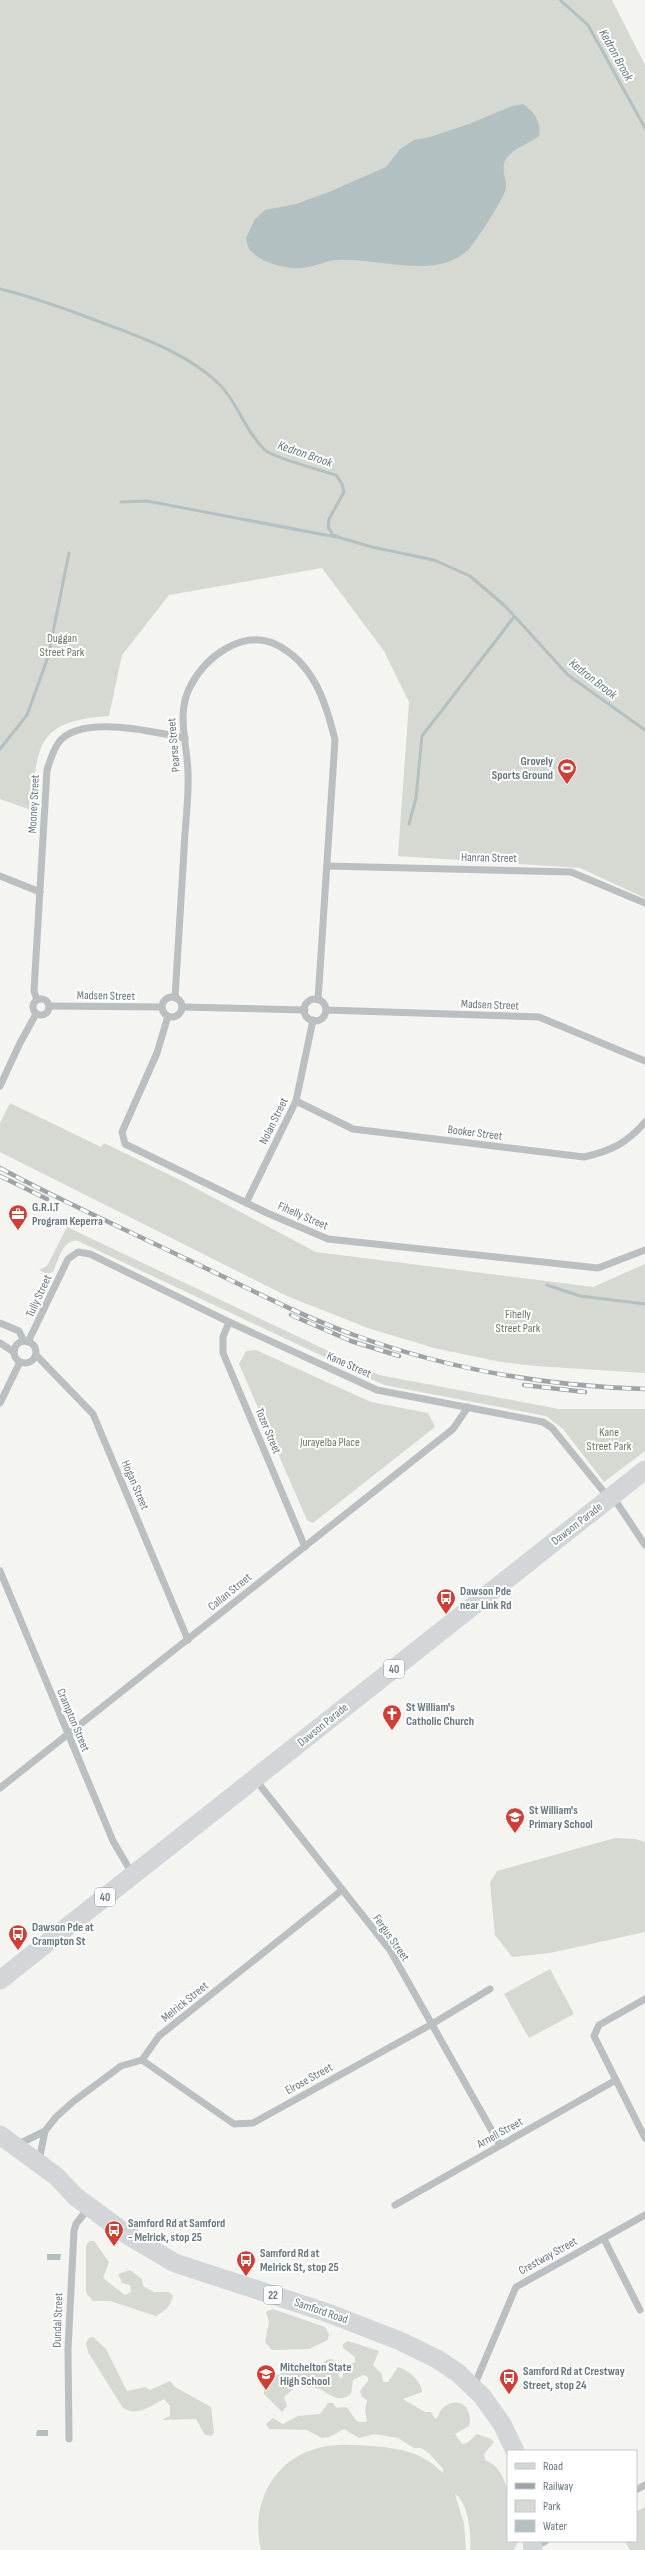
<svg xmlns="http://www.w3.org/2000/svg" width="645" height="2550" font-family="'Sofia Sans Condensed',sans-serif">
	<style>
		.green { fill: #d5d9d1 }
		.water { fill: #b2c0c2 }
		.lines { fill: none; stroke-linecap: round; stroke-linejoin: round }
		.stream { stroke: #b2c0c2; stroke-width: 3 }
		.minor { stroke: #babfc1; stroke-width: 7 }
		.major { stroke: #d2d6d9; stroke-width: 19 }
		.rail-casing { stroke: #9ca4a7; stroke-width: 4.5 }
		.rail { stroke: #fff; stroke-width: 3; stroke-dasharray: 9; stroke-linecap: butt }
		.labels { text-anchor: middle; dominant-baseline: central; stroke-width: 4; stroke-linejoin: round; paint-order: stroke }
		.shield { fill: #fff; stroke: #95a0a5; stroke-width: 1 }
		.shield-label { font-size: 11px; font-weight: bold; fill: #67787f }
		.park-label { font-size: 12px; fill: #6b7765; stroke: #fff }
		.street-label { font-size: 12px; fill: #67787f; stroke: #fff }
		.poi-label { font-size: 12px; font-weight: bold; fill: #67787f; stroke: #fff; text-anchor: start }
		.water-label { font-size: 13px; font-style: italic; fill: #637a7c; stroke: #fff }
	</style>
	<rect width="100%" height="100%" fill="#f4f4f1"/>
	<g class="green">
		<path d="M0,0h612l33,65v833l-65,-30 -182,-12 11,-154 -25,-51 -62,-83 -153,27 -47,60 -13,61c-74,5 -71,29 -78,94l-31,-11z"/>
		<polygon points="10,1103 101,1147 104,1143 182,1181 316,1252 593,1287 645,1264 645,1373 535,1366 501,1362 434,1348 368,1328 287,1296 0,1152 0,1123"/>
		<path d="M67,1227l312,148 180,34h86v42l-41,31 -41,-53 -17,-13 -162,-31 -306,-144c-15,-3 -20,20 -25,31l-6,2 -8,-4 8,-4z"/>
		<polygon points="256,1350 371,1402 428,1413 435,1427 313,1523 307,1520 239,1364 246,1351"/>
		<polygon points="615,1838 635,1839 645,1842 645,1932 550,1953 512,1957 495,1935 490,1883 497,1871"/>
		<polygon points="550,1969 574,2014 529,2038 504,1994"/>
		<path d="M89,2241h5l15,21 -6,16 22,17 6,-3 -1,-7 -8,-2 -4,-9 12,-4 12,9 1,7 11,6h15l4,4c-3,11 -7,14 -17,20l-46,-15h-17l-7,-8v-47z"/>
		<polygon points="273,2309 325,2327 329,2334 328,2340 309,2349 272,2350 265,2342 269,2322 266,2312"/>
		<path d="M93,2337l13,12 21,42 18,-4 5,3 20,-9 5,6 36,20 3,26 -3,3 -6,-1 -9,-16 -34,1 8,-4v-10l-6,-7c-14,7 -26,18 -41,9l-35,-56 -2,-9 3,-5z"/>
		<path d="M348,2341l31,10 -6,14 9,9 1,8h5l10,-15c10,3 24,14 24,25l-19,7 22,13h6l4,7c5,-3 4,-9 9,-12 15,-12 30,2 25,19l-14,8 7,10 5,-1 10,-9 14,5 3,3 -10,12 1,6c30,12 23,55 23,81l10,1 -4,8h-44c2,-14 -2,-49 -15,-56l9,30 2,26h-205c-11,-44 11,-90 57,-102 18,-5 35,-3 54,-2 30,3 48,5 71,27v-4l-14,-16 -8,-5h-7l-16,-10 -24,-4 -15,4 -15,-9 -15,8 -7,1 -15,-8 -38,-1 -3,-5 7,-6 10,6 15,-8 22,-2 8,-11h5l3,5 10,-1c8,7 8,19 21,14l-2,-11 2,-10 -5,-3 -2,-6 8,-10v-4l-5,-2 -10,5 -2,14c-12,9 -19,2 -29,-4 -4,-3 -21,-4 -26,-3l-12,10 3,9 -5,6 -18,-18v-9l10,-9 24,-8 16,1 8,-4 4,-5 6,-1 5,5 2,13 3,1 3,-11 10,-5v-5l-12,-9v-4z"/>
		<polygon points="645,2507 645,2550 630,2550 625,2541 636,2541 636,2512"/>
	</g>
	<g class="water">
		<path d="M523,104c11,7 19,19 16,32 -10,8 -26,12 -33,23 -6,10 1,20 0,29 -1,9 -31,55 -38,62 -33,31 -91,7 -130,10 -12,0 -23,7 -35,8 -14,2 -41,-5 -51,-16 -4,-3 -5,-9 -6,-14l9,-19 10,-9 31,-6 33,-12 57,-25 14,-18 14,-9 16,-3 39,-13 43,-18z"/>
		<polygon points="47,2254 61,2254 60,2260 47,2260"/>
		<polygon points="37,2430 48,2430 48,2436 36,2436"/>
	</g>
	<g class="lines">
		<g class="stream">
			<polyline points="560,0 588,25 645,128"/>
			<path d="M0,289c34,8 65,20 98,32 41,16 85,30 118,60 21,19 28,49 49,69 7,7 57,21 71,25l6,9 2,8 -15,27 -1,8 5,8 8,3 31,9 62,13 36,16 35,30 63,69 77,55"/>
			<polyline points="121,502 147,501 336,537"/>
			<polyline points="0,749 27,715 48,657 69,553"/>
			<polyline points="409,824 416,798 422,736 514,617"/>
			<polyline points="547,1285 580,1296 645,1304"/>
		</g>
		<g class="minor">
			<polyline points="327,866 571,872 645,903"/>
			<polyline points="0,876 40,892"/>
			<circle cx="172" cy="1007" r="10"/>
			<path d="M175,998c3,-49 6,-99 9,-148 1,-25 5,-51 4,-76 0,-29 -13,-61 3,-89 15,-28 51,-56 84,-41 38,18 51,58 60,96l-17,260"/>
			<circle cx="41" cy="1007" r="8"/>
			<circle cx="315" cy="1010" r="11"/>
			<path d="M37,1000l-3,-9 13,-221c3,-9 6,-20 12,-28 22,-28 96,-10 126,-4"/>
			<polyline points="49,1006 162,1007"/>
			<polyline points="182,1007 305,1010"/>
			<polyline points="326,1010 539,1017 645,1061"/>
			<polyline points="168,1016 157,1053 122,1132 125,1144 267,1213 328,1239 598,1268 645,1250"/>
			<polyline points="0,1086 20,1043 36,1014"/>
			<path d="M296,1101l57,28 231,28c27,-6 43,-14 61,-35"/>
			<polyline points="246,1203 296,1101 313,1020"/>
			<polyline points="229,1322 223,1337 223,1353 305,1547"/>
			<polyline points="0,1323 19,1331 24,1341"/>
			<circle cx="25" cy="1352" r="11"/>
			<polyline points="28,1342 68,1259 78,1252 90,1254 229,1322 377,1390 543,1422 552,1428 608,1497"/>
			<polyline points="0,1343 14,1352"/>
			<polyline points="36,1355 93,1414 188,1640"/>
			<polyline points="0,1403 20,1362"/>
			<polyline points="613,1497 645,1545"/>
			<polyline points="0,1571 113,1841 133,1875"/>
			<polyline points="255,1779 390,1950 500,2145"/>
			<polyline points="0,1788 453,1429 468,1407"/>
			<polyline points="645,1999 599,2025 594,2036 645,2138"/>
			<polyline points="142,2060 234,2124 253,2123 432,2024 490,1989"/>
			<polyline points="17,2145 45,2131"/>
			<polyline points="39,2161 45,2131 56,2117 74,2101 121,2066 142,2060 159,2036 342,1890"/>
			<polyline points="395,2205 616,2080"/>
			<polyline points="604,2239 640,2310"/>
			<polyline points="474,2386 516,2287 645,2215"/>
			<polyline points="69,2439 68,2349 74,2231 76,2224 89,2207"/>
			<polyline points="636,2490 645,2485"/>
			<polyline points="533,2547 546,2541"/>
		</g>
		<g class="major">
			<polyline points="0,1980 645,1470"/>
			<polyline points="0,2135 56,2176 76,2197 129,2236 175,2263 328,2313 400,2341 437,2359 458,2373 482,2396 502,2424 515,2451"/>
			<polyline points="532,2541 533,2550"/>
		</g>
		<defs>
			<g id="rail">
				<path d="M0,1168c59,32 120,59 180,88 58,27 114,57 174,79 93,34 191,51 291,54"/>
				<polyline points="0,1176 47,1199"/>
				<polyline points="291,1315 351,1341 399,1356"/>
				<polyline points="524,1385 585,1392"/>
			</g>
		</defs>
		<use href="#rail" class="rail-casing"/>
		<use href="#rail" class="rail"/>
	</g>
	<defs>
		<symbol id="stadium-pin" viewBox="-11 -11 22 30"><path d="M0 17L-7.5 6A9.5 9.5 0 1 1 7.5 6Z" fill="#d03f36" stroke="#fff"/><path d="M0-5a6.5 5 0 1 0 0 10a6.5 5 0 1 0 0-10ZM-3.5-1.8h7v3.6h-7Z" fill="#fff"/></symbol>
		<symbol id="office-pin" viewBox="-11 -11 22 30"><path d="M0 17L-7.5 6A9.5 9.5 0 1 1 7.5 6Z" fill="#d03f36" stroke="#fff"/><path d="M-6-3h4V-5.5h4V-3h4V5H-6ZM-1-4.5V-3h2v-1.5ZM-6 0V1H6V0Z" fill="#fff"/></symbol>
		<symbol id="bus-pin" viewBox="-11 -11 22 30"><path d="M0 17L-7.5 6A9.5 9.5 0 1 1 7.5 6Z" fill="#d03f36" stroke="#fff"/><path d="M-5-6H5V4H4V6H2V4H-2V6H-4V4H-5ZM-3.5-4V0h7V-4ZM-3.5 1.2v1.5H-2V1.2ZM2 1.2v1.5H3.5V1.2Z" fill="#fff"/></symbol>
		<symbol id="church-pin" viewBox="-11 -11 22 30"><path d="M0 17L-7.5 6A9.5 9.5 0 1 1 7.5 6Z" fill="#d03f36" stroke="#fff"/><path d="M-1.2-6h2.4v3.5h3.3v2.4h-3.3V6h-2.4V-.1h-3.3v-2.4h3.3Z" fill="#fff"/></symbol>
		<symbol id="school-pin" viewBox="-11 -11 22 30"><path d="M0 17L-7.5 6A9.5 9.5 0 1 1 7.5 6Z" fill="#d03f36" stroke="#fff"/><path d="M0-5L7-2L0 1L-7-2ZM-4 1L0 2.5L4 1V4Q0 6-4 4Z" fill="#fff"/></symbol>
	</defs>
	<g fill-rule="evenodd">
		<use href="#stadium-pin" x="556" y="757" width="22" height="30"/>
		<use href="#office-pin" x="7" y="1203" width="22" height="30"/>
		<use href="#bus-pin" x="435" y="1587" width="22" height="30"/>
		<use href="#church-pin" x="381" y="1703" width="22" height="30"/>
		<use href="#school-pin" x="504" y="1806" width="22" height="30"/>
		<use href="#bus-pin" x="7" y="1923" width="22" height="30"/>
		<use href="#bus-pin" x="103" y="2219" width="22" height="30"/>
		<use href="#bus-pin" x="235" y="2249" width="22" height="30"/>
		<use href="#school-pin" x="255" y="2363" width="22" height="30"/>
		<use href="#bus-pin" x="498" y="2367" width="22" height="30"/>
	</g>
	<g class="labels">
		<g class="shield">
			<rect x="384" y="1660" width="20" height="18" rx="3"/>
			<rect x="95" y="1888" width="20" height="18" rx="3"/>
			<rect x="264" y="2286" width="18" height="18" rx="3"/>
		</g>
		<g class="shield-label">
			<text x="394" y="1669">40</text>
			<text x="105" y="1897">40</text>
			<text x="273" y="2295">22</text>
		</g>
		<g class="park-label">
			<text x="62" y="638">Duggan<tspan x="62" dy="14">Street Park</tspan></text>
			<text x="518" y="1314">Fihelly<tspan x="518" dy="14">Street Park</tspan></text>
			<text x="609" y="1432">Kane<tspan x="609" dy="14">Street Park</tspan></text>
			<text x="330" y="1442">Jurayelba Place</text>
		</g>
		<g class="street-label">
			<text transform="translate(174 745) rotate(-95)">Pearse Street</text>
			<text transform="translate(34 804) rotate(-87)">Mooney Street</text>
			<text transform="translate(489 858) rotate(1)">Hanran Street</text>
			<text transform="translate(106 996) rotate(1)">Madsen Street</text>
			<text transform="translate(490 1005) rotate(2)">Madsen Street</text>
			<text transform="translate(274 1121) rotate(-64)">Nolan Street</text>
			<text transform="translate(475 1133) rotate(7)">Booker Street</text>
			<text transform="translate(303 1216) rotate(23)">Fihelly Street</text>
			<text transform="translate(39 1296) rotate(-65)">Tully Street</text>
			<text transform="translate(349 1365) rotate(24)">Kane Street</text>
			<text transform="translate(268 1431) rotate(67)">Tozer Street</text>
			<text transform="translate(135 1485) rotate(67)">Hogan Street</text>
			<text transform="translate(577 1524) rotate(-38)">Dawson Parade</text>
			<text transform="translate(230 1592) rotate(-39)">Callan Street</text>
			<text transform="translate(73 1720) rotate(67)">Crampton Street</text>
			<text transform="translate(323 1725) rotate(-39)">Dawson Parade</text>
			<text transform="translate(391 1938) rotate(55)">Fergus Street</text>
			<text transform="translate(185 2002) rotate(-39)">Melrick Street</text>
			<text transform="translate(309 2079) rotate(-29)">Elrose Street</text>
			<text transform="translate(500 2133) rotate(-29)">Arnell Street</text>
			<text transform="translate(548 2256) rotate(-29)">Crestway Street</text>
			<text transform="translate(321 2311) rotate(19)">Samford Road</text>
			<text transform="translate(58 2320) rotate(-88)">Dundal Street</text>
		</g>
		<g class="poi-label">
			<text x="553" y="761" text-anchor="end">Grovely<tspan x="553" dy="14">Sports Ground</tspan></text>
			<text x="32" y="1207">G.R.I.T<tspan x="32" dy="14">Program Keperra</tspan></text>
			<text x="460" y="1591">Dawson Pde<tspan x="460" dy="14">near Link Rd</tspan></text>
			<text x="406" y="1707">St William's<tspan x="406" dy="14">Catholic Church</tspan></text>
			<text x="529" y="1810">St William's<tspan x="529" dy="14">Primary School</tspan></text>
			<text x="32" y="1927">Dawson Pde at<tspan x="32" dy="14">Crampton St</tspan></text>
			<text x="128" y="2223">Samford Rd at Samford<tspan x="128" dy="14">- Melrick, stop 25</tspan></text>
			<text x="260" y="2253">Samford Rd at<tspan x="260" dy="14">Melrick St, stop 25</tspan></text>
			<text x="280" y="2367">Mitchelton State<tspan x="280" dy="14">High School</tspan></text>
			<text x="523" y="2371">Samford Rd at Crestway<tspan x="523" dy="14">Street, stop 24</tspan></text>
		</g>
		<g class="water-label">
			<text transform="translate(616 55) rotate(61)">Kedron Brook</text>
			<text transform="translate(305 454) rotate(19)">Kedron Brook</text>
			<text transform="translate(593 679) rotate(38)">Kedron Brook</text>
		</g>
	</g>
	<rect x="507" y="2450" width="130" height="92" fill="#ffffff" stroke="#c2c9cc"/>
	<rect x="515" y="2463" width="20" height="6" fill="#d2d6d9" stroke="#c2c9cc"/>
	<text x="543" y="2470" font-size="12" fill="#67787f">Road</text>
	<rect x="515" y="2483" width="20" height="6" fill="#9ca4a7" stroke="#c2c9cc"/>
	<text x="543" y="2490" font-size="12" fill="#67787f">Railway</text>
	<rect x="515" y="2500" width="20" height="12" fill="#d5d9d1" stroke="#c2c9cc"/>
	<text x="543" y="2510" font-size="12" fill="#67787f">Park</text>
	<rect x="515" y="2520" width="20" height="12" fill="#b2c0c2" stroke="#c2c9cc"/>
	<text x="543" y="2530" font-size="12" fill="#67787f">Water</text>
</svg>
